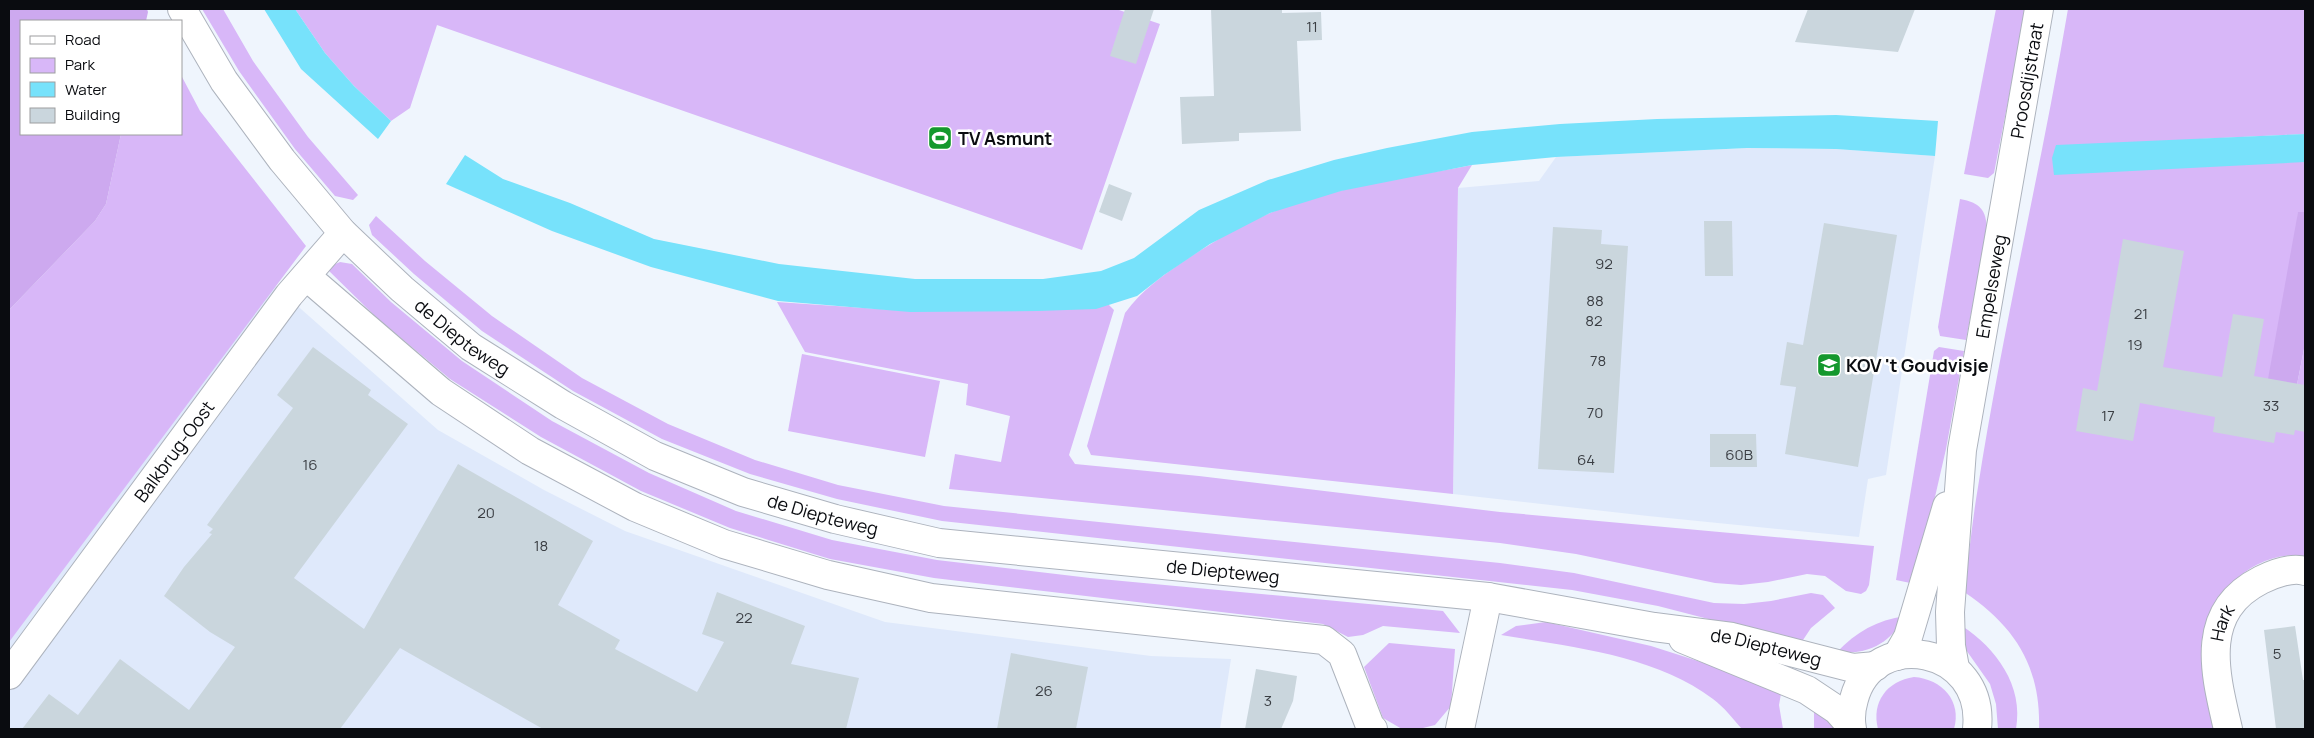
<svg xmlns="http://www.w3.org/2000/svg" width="2314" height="738" font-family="Manrope,sans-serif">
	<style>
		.built { fill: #dfe9fb }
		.green { fill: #d8b7f8 }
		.forest { fill: #cda9ef }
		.water { fill: #77e2fb }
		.building { fill: #cad6dd }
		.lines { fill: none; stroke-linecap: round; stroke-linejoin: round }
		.street-casing { stroke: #adb3bd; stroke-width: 30 }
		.secondary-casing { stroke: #adb3bd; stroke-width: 30 }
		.street { stroke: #fff; stroke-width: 28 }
		.secondary { stroke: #fff; stroke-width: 28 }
		.labels { text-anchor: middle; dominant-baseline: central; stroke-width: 5; stroke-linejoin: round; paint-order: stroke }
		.number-label { font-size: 15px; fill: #3a3e43 }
		.street-label { font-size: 18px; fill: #0a0c10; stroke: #fff }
		.poi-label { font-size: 18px; font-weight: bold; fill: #0a0c10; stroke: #fff; text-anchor: start }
	</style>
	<rect width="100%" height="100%" fill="#eff5fd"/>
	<g class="built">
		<polygon points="1747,148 1836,149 1935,156 1886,475 1868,479 1859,537 1648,516 1453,494 1458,188 1539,181 1556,157"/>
		<polygon points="250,264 438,430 544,490 625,531 885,622 1151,656 1231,659 1220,729 9,729 9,590"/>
	</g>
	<g class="green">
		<polygon points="202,9 223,9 253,61 308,137 358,195 353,200 335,196 295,149 239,71"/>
		<polygon points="295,9 1116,9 1160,24 1082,250 437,25 410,108 391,121 354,86 325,53"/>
		<polygon points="1996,9 2026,9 1994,173 1988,178 1964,174"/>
		<path d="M2068,9h237v125l-105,5 105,23v50h-7l-10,218 17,-86v212c-49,-7 -94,36 -103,83 -4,25 7,65 12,90h-175c2,-62 -24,-103 -75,-137 5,-35 8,-70 14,-105 25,-160 63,-318 90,-478z"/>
		<polygon points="181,75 200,111 306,246 9,642 9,310 95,221 106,204 121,134 181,134"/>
		<path d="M1472,165l-14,23 -5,306 -362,-39 -4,-9 38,-133c17,-23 38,-38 62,-54 26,-17 54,-34 83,-46 64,-26 135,-35 202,-48z"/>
		<path d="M1960,199c20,4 26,10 27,31l-21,110 -26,-4 -2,-9z"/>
		<polygon points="376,216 425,261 492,316 582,378 668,424 755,460 838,485 944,506 1500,563 1574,573 1714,603 1744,604 1771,601 1811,593 1823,595 1835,608 1811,628 1801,643 1658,606 1572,590 942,521 837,499 750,474 662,439 573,391 482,331 414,274 372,235 369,225"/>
		<polygon points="340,262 352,264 391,302 462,361 552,421 649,473 736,511 832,540 937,560 1090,578 1443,611 1460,633 1383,626 1363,635 1348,637 1323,624 934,578 830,559 730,528 641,491 541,437 450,379 377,318 326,268"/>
		<polygon points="777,302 909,311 1109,305 1114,310 1069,455 1075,464 1199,476 1500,512 1874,546 1869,585 1866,591 1861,594 1846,591 1825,576 1807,574 1768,582 1741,585 1715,583 1576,554 1500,543 949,489 955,454 1001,462 1010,416 966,405 968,384 805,352"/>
		<polygon points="1939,347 1964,351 1946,449 1915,584 1896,580 1934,351"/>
		<polygon points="802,354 940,381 925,457 788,431"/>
		<path d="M1905,616c-15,28 -37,39 -68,36 19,-20 40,-32 68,-36z"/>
		<path d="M1546,622l105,24 131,42 -3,17 4,24h-41c-9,-10 -18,-22 -29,-30 -58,-44 -142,-52 -212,-64l15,-9z"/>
		<path d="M1962,626c34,22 62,60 54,103h-18l-2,-25 -6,-20 -26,-37z"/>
		<polygon points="1389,643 1455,649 1451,706 1435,725 1419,729 1402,729 1383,718 1364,667"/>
		<path d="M1914,677c28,2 48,24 40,52h-76c-7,-27 9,-48 36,-52z"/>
		<polygon points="1814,705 1829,719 1834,729 1814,729"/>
	</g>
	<g class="forest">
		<polygon points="9,9 147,9 148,12 146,21 21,21 21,134 121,134 106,204 95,221 9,310"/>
		<polygon points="2298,212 2305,212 2305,344 2288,430 2259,429"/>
	</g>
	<g class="water">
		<polygon points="264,9 295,9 325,53 354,86 391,121 378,139 301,69"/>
		<polygon points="1836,115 1938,121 1935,156 1836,149 1747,148 1556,157 1472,165 1341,191 1270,213 1210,244 1164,275 1137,296 1096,309 1038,311 910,312 778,301 651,267 552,231 446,184 465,155 503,179 570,203 654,239 779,264 915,279 1043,279 1101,271 1134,258 1199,210 1268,180 1334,160 1387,148 1472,132 1560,124 1657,119"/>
		<polygon points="2305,134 2305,162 2054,175 2052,158 2056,145"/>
	</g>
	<g class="building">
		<polygon points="1125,9 1154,9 1136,64 1110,56"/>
		<polygon points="1211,9 1282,9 1282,13 1321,12 1322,40 1297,41 1301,131 1239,133 1239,141 1182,144 1180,97 1214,96"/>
		<polygon points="1808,9 1915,9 1898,52 1795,42"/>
		<polygon points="1109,184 1132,193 1122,221 1099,212"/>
		<polygon points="1704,221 1732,221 1733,276 1705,276"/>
		<polygon points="1824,223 1897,235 1858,467 1785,454 1796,387 1780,385 1787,342 1803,345"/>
		<polygon points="1553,227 1602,230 1601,244 1628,246 1614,473 1538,469"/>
		<polygon points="2123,239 2184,251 2163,367 2222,377 2233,314 2264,319 2254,376 2305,385 2305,432 2295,430 2294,435 2276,432 2274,443 2213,432 2215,417 2140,403 2133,441 2076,431 2083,388 2097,391"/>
		<polygon points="313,347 371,390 368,395 408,424 294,578 364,629 458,464 593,541 558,605 620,640 615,649 697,692 724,642 702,634 717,592 805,626 791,664 859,678 846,729 543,729 400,648 340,729 22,729 49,694 78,715 120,659 189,710 235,647 210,632 164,596 184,567 212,534 209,533 213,529 207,525 293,408 277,395"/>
		<polygon points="1710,434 1756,434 1757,467 1710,467"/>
		<polygon points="2295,626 2303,680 2305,680 2305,729 2276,729 2264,630"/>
		<polygon points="1011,653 1088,667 1076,729 997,729"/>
		<polygon points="1256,669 1297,676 1293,701 1281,729 1245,729"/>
	</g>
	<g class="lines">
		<defs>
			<g id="street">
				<polyline points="306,276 441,392 530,451 635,507 724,544 828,575 931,598 1324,640 1342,654 1370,726 1373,729"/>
				<polyline points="1897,656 1908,637 1947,506"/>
				<path id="s1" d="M1955,668l-4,-22 -1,-34 12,-162 77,-441"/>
				<path id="s2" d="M9,675l280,-380 54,-62"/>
				<polyline points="1460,729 1488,597"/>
				<path id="s3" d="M2228,729c-13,-56 -30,-117 33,-149 12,-6 31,-13 44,-9"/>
			</g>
			<g id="secondary">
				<path id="s4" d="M182,9l42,72 58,79 61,73 59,56 69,58 92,58 92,51 88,36 92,27 104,24 549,54 166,30 78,10 121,31 23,-2"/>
				<polyline points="1683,639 1807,690 1837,710 1851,726"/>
				<path d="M1852,729c-2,-10 -1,-20 2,-30 19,-73 132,-53 123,30"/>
			</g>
		</defs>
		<use href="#street" class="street-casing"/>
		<use href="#secondary" class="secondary-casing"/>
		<use href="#street" class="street"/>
		<use href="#secondary" class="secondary"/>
	</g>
	<defs>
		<symbol id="stadium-square" viewBox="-11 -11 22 22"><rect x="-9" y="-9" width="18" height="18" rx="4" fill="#14982d" stroke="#fff"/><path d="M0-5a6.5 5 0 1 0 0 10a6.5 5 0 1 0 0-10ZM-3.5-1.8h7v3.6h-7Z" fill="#fff"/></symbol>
		<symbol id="school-square" viewBox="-11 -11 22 22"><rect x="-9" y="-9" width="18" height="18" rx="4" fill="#14982d" stroke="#fff"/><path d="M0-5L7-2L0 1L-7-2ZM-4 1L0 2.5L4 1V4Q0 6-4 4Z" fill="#fff"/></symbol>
	</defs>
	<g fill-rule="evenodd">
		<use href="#stadium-square" x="926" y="124" width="28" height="28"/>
		<use href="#school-square" x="1815" y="351" width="28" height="28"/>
	</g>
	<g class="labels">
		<g class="number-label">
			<text x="1312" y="26">11</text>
			<text x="1604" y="263">92</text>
			<text x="1595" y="300">88</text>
			<text x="2141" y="313">21</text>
			<text x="1594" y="320">82</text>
			<text x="2135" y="344">19</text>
			<text x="1598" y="360">78</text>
			<text x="2271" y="405">33</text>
			<text x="1595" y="412">70</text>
			<text x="2108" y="415">17</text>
			<text x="1739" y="454">60B</text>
			<text x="1586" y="459">64</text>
			<text x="310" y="464">16</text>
			<text x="486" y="512">20</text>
			<text x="541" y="545">18</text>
			<text x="744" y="617">22</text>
			<text x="2277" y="653">5</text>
			<text x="1044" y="690">26</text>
			<text x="1268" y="700">3</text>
		</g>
		<g class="street-label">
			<text stroke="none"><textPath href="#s1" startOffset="594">Proosdijstraat</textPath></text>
			<text stroke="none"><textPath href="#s1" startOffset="385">Empelseweg</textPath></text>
			<text stroke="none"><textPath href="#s4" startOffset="435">de Diepteweg</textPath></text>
			<text stroke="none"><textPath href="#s2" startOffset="278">Balkbrug-Oost</textPath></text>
			<text stroke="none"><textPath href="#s4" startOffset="840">de Diepteweg</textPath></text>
			<text stroke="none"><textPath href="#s4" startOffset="1245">de Diepteweg</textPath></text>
			<text stroke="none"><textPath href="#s3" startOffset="108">Hark</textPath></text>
			<text stroke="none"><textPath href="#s4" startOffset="1794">de Diepteweg</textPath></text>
		</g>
		<g class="poi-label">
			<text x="958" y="138">TV Asmunt</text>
			<text x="1846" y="365">KOV 't Goudvisje</text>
		</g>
	</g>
	<rect width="2314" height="738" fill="none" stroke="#0a0c10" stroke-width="20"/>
	<rect x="20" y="20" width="162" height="115" fill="#ffffff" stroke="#9d9e9f"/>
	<rect x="30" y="36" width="25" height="8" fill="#ffffff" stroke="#9d9e9f"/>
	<text x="65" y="45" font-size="15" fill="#0a0c10">Road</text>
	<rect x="30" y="58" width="25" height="15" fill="#d8b7f8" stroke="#9d9e9f"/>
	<text x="65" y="70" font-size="15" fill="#0a0c10">Park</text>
	<rect x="30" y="82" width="25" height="15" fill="#77e2fb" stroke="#9d9e9f"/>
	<text x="65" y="95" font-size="15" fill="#0a0c10">Water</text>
	<rect x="30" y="108" width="25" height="15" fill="#cad6dd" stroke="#9d9e9f"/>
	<text x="65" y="120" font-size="15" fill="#0a0c10">Building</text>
</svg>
